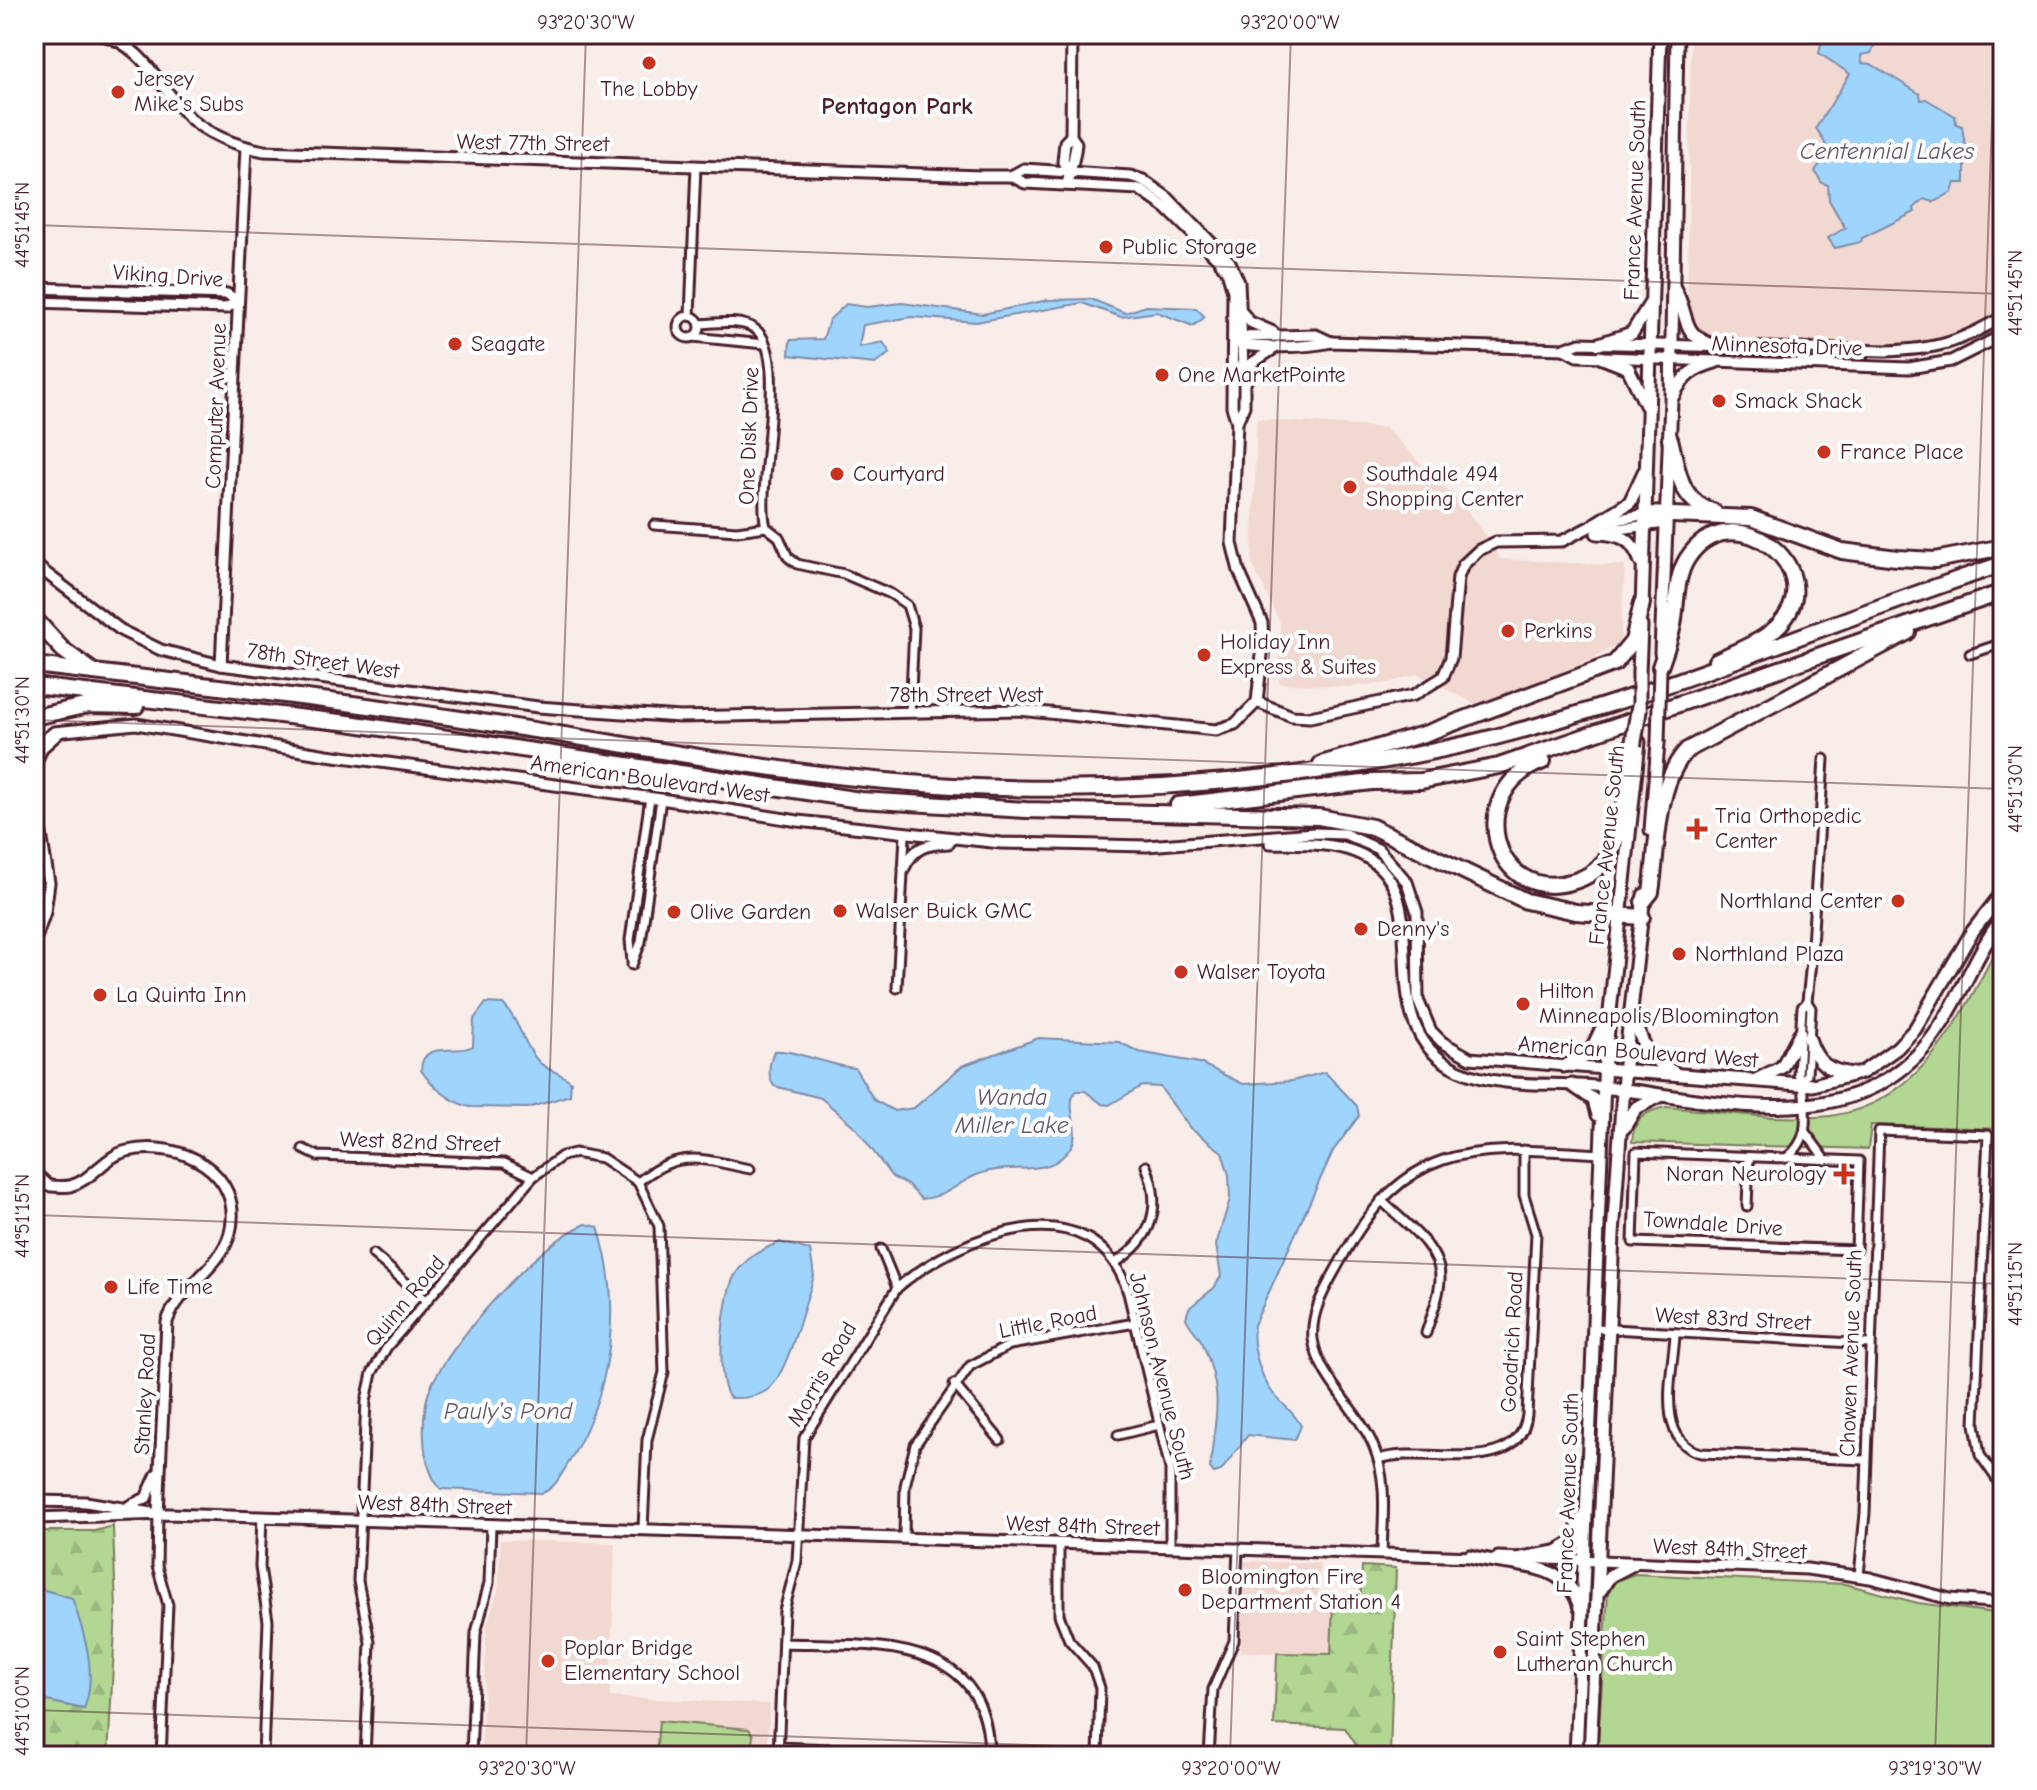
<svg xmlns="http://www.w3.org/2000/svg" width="2037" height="1790" font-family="'Comic Neue',sans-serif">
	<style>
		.built { fill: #f1d8d1 }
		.green { fill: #b1d793; stroke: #7e7b5f; stroke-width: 2 }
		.forest { fill: url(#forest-firs); stroke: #7e7b5f; stroke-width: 2 }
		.water { fill: #9fd4fd; stroke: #7d8ca9; stroke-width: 2 }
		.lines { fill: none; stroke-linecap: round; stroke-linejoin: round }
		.minor-casing { stroke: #4a1f2b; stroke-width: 13 }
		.tertiary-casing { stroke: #4a1f2b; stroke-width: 15 }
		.secondary-casing { stroke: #4a1f2b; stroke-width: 17 }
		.motorway-casing { stroke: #4a1f2b; stroke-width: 20 }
		.minor { stroke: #fff; stroke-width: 7 }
		.tertiary { stroke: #fff; stroke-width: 9 }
		.secondary { stroke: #fff; stroke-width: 11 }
		.motorway { stroke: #fff; stroke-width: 14 }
		.secondary-bridge-casing { stroke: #4a1f2b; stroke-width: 17; stroke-linecap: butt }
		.motorway-bridge-casing { stroke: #4a1f2b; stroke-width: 20; stroke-linecap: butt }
		.secondary-bridge { stroke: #fff; stroke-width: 11 }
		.motorway-bridge { stroke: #fff; stroke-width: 14 }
		.ticks { fill: none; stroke: #4a1f2b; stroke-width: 2; stroke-opacity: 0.45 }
		.poi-dot { fill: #c8321e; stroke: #fff; stroke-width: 3 }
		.labels { text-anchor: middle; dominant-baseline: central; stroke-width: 8; stroke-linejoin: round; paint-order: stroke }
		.poi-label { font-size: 22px; fill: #4a1f2b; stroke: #fff; text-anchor: start }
		.street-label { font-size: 22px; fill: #4a1f2b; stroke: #fff }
		.neighbourhood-label { font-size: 24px; font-weight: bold; fill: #4a1f2b; stroke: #fff }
		.water-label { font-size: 24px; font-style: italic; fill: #64556a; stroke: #fff }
		.neatline { fill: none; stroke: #4a1f2b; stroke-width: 3 }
		.ticks-label { font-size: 20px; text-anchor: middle; fill: #4a1f2b }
	</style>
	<defs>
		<pattern id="forest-firs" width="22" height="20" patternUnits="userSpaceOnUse" patternTransform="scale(2)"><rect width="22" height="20" fill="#b1d793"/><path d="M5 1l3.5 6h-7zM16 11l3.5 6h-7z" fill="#9ab87f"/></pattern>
	</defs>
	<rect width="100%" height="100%" fill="#f9edea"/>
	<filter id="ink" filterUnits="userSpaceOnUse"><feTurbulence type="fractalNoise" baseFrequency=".0125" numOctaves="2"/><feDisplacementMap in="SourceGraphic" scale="16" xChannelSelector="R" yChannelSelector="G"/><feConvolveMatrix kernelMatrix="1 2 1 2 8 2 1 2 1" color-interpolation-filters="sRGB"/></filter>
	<g filter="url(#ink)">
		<g class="built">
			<polygon points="1691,34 2003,34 2003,308 1966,331 1913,346 1711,338 1696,334 1687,318"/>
			<polygon points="1257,419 1386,428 1467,510 1501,559 1625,566 1620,643 1591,660 1477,705 1418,674 1388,683 1349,687 1279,683 1280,623 1252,564"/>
			<polygon points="500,1540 615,1543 610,1697 770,1704 767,1756 481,1756 487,1625 499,1586"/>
			<polygon points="1244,1561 1320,1563 1318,1603 1333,1604 1331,1655 1241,1652"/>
		</g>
		<g class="green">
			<path d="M2003,936v193l-132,-4 -3,24 -236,-7c1,-23 13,-31 34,-35 50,4 101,13 151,10 102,-4 146,-103 186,-181z"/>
			<polygon points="1635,1574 1845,1584 1918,1603 2003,1614 2003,1756 1597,1756 1608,1594 1615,1581"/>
			<polygon points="659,1721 749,1729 753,1735 751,1756 656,1756"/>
		</g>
		<g class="forest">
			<polygon points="113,1526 116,1611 108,1756 60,1756 34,1749 34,1698 84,1709 72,1598 34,1587 34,1531 94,1531"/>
			<polygon points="1362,1566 1396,1568 1390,1755 1362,1754 1345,1728 1274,1725 1277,1653 1331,1654 1333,1604 1360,1604"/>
		</g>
		<g class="water">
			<path d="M1832,34h47l-8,19 -10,2 1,8 9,1 49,30 1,6 5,-1 29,17 1,8 6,2 3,20 -6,3 -1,7 7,7v20h-10l-3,9 -18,10 -10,-3 -10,9 1,4 -53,26 -1,4 -26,6 -7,-10 17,-10 -16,-28 -1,-15 -6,-2 -7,-12c15,-21 15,-21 1,-43l34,-54 -31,-21 2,-9z"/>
			<polygon points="1091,299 1125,313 1146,306 1196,308 1205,317 1193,326 1157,312 1121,317 1082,303 976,322 912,317 863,325 859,347 883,342 890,353 875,364 789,355 790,340 823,339 829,320 846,304 867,307 902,303 983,314 1048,300"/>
			<path d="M486,1003l17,1c17,17 19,39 35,57 9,10 23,11 33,21l-1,13 -42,13 -58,-1c-18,-4 -39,-21 -49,-37 1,-31 34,-14 52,-24l1,-27z"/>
			<path d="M1039,1038l80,4 20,10 61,11 43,21 49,-3 33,-9 32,34 2,10 -26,35 -79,174c-3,21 6,50 18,67 9,12 23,20 29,34l-6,14 -47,-5 -27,36 -7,2 -4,-5c5,-55 15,-68 -7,-124 -5,-10 -13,-16 -17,-26l3,-10 25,-20 7,-12 -5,-31 14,-46 -1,-24 -7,-23 -32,-24 -30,-41 -18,-1 -33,19 -7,-1 -17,-13h-9c-12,15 5,37 -4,54 -21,36 -58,17 -90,28 -25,8 -32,24 -61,26l-12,-13 -17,-9 -36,-49 -35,-30 -47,-12c-7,-10 -5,-23 0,-35 15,-3 59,16 81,17l19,32 20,11 20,-3 48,-42z"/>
			<path d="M586,1224l12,3c25,79 14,164 -29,235 -7,11 -14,27 -27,31l-101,-4c-21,-22 -22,-81 -8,-107 24,-46 105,-139 153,-158z"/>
			<path d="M780,1242l30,8 4,26 -4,13c-8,23 -24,90 -44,102 -12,7 -23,7 -36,7 -16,-18 -7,-103 5,-123 11,-18 26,-25 45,-33z"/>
			<path d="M34,1587l38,11c12,35 26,74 12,111l-50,-11z"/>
		</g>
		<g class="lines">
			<defs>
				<g id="minor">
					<polyline points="690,316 696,166"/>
					<circle cx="689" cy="327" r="11"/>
					<path d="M700,324c16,-1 41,-5 55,5 36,25 0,156 11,198l13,10 9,20 9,7 47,10 47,20 16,11 7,23 -4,84"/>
					<polyline points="693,337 764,344"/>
					<polyline points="654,525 737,531 766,527"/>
					<polyline points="1970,654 2003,643"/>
					<polyline points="632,962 630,940 650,797"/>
					<polyline points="632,965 641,942 661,799"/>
					<polyline points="897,988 905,835"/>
					<polyline points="1803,1080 1798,1075 1802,1007 1807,1002 1811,961 1824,759"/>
					<polyline points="1806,1133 1826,1160"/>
					<polyline points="303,1149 318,1156 504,1163 533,1177"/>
					<polygon points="1636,1152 1859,1161 1856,1250 1633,1242"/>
					<path d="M1786,1158c28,-20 18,-48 17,-78l4,-5 4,-67 -4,-6"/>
					<path d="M638,1182c42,-34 63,-23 112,-13"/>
					<path d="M1381,1200c20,20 60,47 59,78 0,18 -9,38 -14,55"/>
					<polyline points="1747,1206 1749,1157"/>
					<path d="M881,1249l16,39c62,-53 197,-107 231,5l42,176v77"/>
					<polyline points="373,1254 427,1301"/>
					<path d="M1115,1263c37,-23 48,-56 31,-97"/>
					<polyline points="1595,1328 1869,1344"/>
					<path d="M1675,1335c-2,37 -21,106 26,118l164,7"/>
					<polyline points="954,1384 1000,1440"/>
					<polyline points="1118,1435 1159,1425"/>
					<path d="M1379,1459c47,-15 139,21 148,-44l9,-181 -12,-39v-45"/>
					<polyline points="158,1514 157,1566 168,1605 161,1756"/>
					<polyline points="262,1517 260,1567 268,1621 263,1756"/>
					<polyline points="904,1538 905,1486 915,1445 970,1366 1010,1345 1135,1323"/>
					<polyline points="1059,1543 1059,1615 1069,1640 1093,1667 1100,1688 1098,1756"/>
					<path d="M1382,1553c1,-37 6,-73 -9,-108 -15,-36 -55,-67 -60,-106 -3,-29 15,-55 28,-79 67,-123 134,-113 259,-106"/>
					<polyline points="1859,1576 1865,1513 1879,1131 1988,1135 1975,1424 1980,1455 2003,1488"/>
					<path d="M783,1643c87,3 206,-10 206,113"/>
					<polyline points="778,1747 860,1750 876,1756"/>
					<polyline points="365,1756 370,1642 358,1581 366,1401 372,1373 387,1347 533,1177 562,1156 575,1153 602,1158 638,1182 659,1226 664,1372 647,1440 643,1529"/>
					<polyline points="471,1756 476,1633 489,1583 491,1525"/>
					<polyline points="778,1756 784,1611 797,1561 804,1438 897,1288"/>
					<polyline points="1209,1756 1213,1689 1234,1641 1238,1548"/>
				</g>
				<g id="tertiary">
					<path d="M99,34c44,11 57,48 86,79 19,21 53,33 79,38l717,25h30l13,-7 106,7 13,4 25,18 62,64 9,20 5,105v19l-7,16 -5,121 7,28 23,52 1,22 -6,57"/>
					<polyline points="1069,171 1063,162 1065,142 1071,136"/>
					<polyline points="1011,176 1025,183 1139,189 1166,208 1218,259 1227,271 1233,291 1232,407 1237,422"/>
					<path d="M1067,185c3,-15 8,-26 9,-42l-5,-7 1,-102"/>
					<polyline points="34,288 227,294 238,301"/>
					<polyline points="34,302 226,308 238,301"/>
					<polyline points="1241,311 1250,322 1273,332"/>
					<polyline points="1240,337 1316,335 1331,342"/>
					<path d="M1234,342c20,8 75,5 97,0l233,7 16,-6 306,8c53,-2 71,-8 117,-34"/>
					<polyline points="1564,349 1577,356 1909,368 1951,361 2003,335"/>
					<polyline points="1245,384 1252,363 1278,346"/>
					<polyline points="1602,531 1666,523"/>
					<polyline points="34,564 122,631 161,650 221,665 538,707 680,717 1019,710 1216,730 1235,724 1257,702"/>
					<polyline points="221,665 246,148"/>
					<polyline points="1257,702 1292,716 1310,717 1414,695 1443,677 1451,658 1458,577 1463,565 1479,550 1496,542 1562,541 1595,524 1646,514"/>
					<polyline points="34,748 54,732 136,724 327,755 661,799 798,821 1001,843 1147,846 1314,833 1345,834 1378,849 1407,882 1417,912 1418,1000 1431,1031 1442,1042 1470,1058 1604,1069"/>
					<polyline points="34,767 42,748 60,732"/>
					<polyline points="34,791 49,883 45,912 34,944"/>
					<path d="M1270,843c29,1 59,-1 85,9 94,36 5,172 103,218 43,20 99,11 145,17"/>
					<path d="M904,868c10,-21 22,-24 45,-25"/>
					<polyline points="34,1172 48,1185"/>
					<path d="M34,1185c12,0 25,3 36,1 23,-6 34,-30 57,-35 53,-12 118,21 103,82 -10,37 -52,54 -63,89l-9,192"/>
					<polyline points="34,1501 86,1502 158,1514"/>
					<polyline points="129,1506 146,1498 157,1474"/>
					<polyline points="34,1518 168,1514 1476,1557"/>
					<polyline points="1498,1557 1807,1569 1870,1578 1950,1599 2003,1603"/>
				</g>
				<g id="secondary">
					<path d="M1674,288c18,32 3,46 46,60"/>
					<polyline points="1599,344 1632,333 1650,304"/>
					<polyline points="1600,357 1628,368 1646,405"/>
					<path d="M1673,396c10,-20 20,-28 42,-34"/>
					<polyline points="1595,524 1630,502 1644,472"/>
					<path d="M1597,533c24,1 35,5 44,29"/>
					<polyline points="1642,609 1660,34"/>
					<polyline points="1661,653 1671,400 1677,34"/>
					<polyline points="1639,672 1641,626"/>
					<polyline points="1651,830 1658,743"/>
					<path d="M1632,1013c12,33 11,42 43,60"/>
					<path d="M1809,1039c8,24 18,32 44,35"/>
					<polyline points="1564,1066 1589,1055 1603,1026"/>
					<polyline points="1604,1069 1813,1085 1863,1072 1897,1048 1915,1029 1972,932 2003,892"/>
					<polyline points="1756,1080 1782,1067 1800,1033"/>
					<polyline points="1572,1085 1594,1100 1598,1115"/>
					<path d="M1603,1087c108,12 247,55 326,-45 30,-38 45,-87 74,-125"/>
					<polyline points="1624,1128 1636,1108 1660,1096"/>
					<path d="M1470,1556c40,12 97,2 110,52"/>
					<polyline points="1521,1558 1556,1552 1572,1543 1581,1519"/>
					<polyline points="1600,1591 1610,1576 1633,1564"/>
					<polyline points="1576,1756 1605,1058 1639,742"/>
					<polyline points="1590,1756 1613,1235 1625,1063 1644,895"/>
				</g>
				<g id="motorway">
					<path d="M1670,439c8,31 9,62 44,73"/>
					<polyline points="1646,514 1751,518 1842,551 1897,558 1935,560 2003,547"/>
					<polyline points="34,618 63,650 91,670"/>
					<path d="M34,665c154,18 308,36 461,59 126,19 252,44 380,56 174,17 350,9 523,-22 211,-37 403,-128 605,-194"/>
					<path d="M1660,667c5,-14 10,-28 13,-42 4,-21 2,-47 14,-66 43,-68 145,9 93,65 -17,18 -42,26 -64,37"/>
					<polyline points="34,686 348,723 860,800 1026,810 1319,817 1372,827 1526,901 1576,912 1642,917"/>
					<polyline points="34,717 89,705 136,706"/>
					<path d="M1543,761c-80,29 -51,143 28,121 16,-4 31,-14 39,-29 16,-30 17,-75 23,-108"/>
					<polyline points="1321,764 1427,733 1615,663 1633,641 1642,603"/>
					<polyline points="1178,805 1372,782 1421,781 1499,766 2003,592"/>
					<path d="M1643,902l8,-10c7,-43 4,-108 36,-142l221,-118"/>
				</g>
			</defs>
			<use href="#minor" class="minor-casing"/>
			<use href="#tertiary" class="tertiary-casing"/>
			<use href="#secondary" class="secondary-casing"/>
			<use href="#motorway" class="motorway-casing"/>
			<use href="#minor" class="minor"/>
			<use href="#tertiary" class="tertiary"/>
			<use href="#secondary" class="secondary"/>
			<use href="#motorway" class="motorway"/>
			<defs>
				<g id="secondary-bridge">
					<polyline points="1639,715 1639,672"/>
					<polyline points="1658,743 1660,667"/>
				</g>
				<polyline id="motorway-bridge" points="1633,745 1639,708"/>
			</defs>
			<use href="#secondary-bridge" class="secondary-bridge-casing"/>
			<use href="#motorway-bridge" class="motorway-bridge-casing"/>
			<use href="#secondary-bridge" class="secondary-bridge"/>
			<use href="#motorway-bridge" class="motorway-bridge"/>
		</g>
	</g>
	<path class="ticks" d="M34,225l1969,69M34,720l1969,69M34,1215l1969,69M34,1710l1308,46M526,1756l60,-1722M1230,1756l61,-1722M1935,1756l60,-1722"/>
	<g class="poi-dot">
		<circle cx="649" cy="63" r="8"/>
		<circle cx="118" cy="92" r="8"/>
		<circle cx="1106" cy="247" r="8"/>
		<circle cx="455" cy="344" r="8"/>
		<circle cx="1162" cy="375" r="8"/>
		<circle cx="1719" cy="401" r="8"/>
		<circle cx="1824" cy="452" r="8"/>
		<circle cx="837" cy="474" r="8"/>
		<circle cx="1350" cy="487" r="8"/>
		<circle cx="1508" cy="631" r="8"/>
		<circle cx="1204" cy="655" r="8"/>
		<path d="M1693 817h8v8h8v8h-8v8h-8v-8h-8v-8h8z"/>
		<circle cx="1898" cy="901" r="8"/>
		<circle cx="840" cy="911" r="8"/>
		<circle cx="674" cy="912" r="8"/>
		<circle cx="1361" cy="929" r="8"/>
		<circle cx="1679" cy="954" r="8"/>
		<circle cx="1181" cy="972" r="8"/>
		<circle cx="100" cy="995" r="8"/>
		<circle cx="1523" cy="1004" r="8"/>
		<path d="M1840 1162h8v8h8v8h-8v8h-8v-8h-8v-8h8z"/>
		<circle cx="111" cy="1287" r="8"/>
		<circle cx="1185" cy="1590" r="8"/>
		<circle cx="1500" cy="1652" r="8"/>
		<circle cx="548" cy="1661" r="8"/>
	</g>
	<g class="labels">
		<g class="poi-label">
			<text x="134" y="79">Jersey<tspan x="134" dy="25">Mike's Subs</tspan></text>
			<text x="649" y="89" text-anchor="middle">The Lobby</text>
			<text x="1122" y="247">Public Storage</text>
			<text x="471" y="344">Seagate</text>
			<text x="1178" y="375">One MarketPointe</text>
			<text x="1735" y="401">Smack Shack</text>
			<text x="1840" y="452">France Place</text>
			<text x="853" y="474">Courtyard</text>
			<text x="1366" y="474">Southdale 494<tspan x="1366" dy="25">Shopping Center</tspan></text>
			<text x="1524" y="631">Perkins</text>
			<text x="1220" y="642">Holiday Inn<tspan x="1220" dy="25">Express &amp; Suites</tspan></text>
			<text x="1715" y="816">Tria Orthopedic<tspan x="1715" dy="25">Center</tspan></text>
			<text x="1882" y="901" text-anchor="end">Northland Center</text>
			<text x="856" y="911">Walser Buick GMC</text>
			<text x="690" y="912">Olive Garden</text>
			<text x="1377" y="929">Denny's</text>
			<text x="1695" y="954">Northland Plaza</text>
			<text x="1197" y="972">Walser Toyota</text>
			<text x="1539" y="991">Hilton<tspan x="1539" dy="25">Minneapolis/Bloomington</tspan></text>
			<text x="116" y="995">La Quinta Inn</text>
			<text x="1826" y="1174" text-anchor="end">Noran Neurology</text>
			<text x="127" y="1287">Life Time</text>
			<text x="1201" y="1577">Bloomington Fire<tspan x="1201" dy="25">Department Station 4</tspan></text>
			<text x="1516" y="1639">Saint Stephen<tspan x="1516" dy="25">Lutheran Church</tspan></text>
			<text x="564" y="1648">Poplar Bridge<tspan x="564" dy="25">Elementary School</tspan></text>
		</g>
		<g class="street-label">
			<text transform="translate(533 143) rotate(1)">West 77th Street</text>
			<text transform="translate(1635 200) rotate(-88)">France Avenue South</text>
			<text transform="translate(168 276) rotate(4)">Viking Drive</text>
			<text transform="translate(1787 346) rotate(2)">Minnesota Drive</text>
			<text transform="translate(216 406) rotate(-88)">Computer Avenue</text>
			<text transform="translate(749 436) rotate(-88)">One Disk Drive</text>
			<text transform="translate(323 661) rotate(8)">78th Street West</text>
			<text x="966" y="695">78th Street West</text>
			<text transform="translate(650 779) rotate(8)">American Boulevard West</text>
			<text transform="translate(1607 845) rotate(-84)">France Avenue South</text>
			<text transform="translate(1638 1052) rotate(4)">American Boulevard West</text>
			<text transform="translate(420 1142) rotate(2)">West 82nd Street</text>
			<text transform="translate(1713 1224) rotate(4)">Towndale Drive</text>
			<text transform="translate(405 1301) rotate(-50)">Quinn Road</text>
			<text transform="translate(1733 1319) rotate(3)">West 83rd Street</text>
			<text transform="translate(1048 1322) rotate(-11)">Little Road</text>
			<text transform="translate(1512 1342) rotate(-87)">Goodrich Road</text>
			<text transform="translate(1851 1353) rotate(-88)">Chowen Avenue South</text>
			<text transform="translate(822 1374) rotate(-60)">Morris Road</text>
			<text transform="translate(1162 1376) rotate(76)">Johnson Avenue South</text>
			<text transform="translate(145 1394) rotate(-87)">Stanley Road</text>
			<text transform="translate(1568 1493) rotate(-88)">France Avenue South</text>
			<text transform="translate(435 1505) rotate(2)">West 84th Street</text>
			<text transform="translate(1083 1526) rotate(2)">West 84th Street</text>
			<text transform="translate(1730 1549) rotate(2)">West 84th Street</text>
		</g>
		<g class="neighbourhood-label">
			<text x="897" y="106">Pentagon Park</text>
		</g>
		<g class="water-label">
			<text x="1887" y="151">Centennial Lakes</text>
			<text x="1012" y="1097">Wanda<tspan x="1012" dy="28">Miller Lake</tspan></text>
			<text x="508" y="1411">Pauly's Pond</text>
		</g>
	</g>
	<rect width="2037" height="1790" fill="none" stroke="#fff" stroke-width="88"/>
	<rect x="44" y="44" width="1949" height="1702" class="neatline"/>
	<g class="ticks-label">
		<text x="586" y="29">93°20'30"W</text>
		<text x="1290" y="29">93°20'00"W</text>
		<text transform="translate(22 225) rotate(-90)" y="7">44°51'45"N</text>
		<text transform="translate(2015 293) rotate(-90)" y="7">44°51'45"N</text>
		<text transform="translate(22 720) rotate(-90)" y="7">44°51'30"N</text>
		<text transform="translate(2015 789) rotate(-90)" y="7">44°51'30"N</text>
		<text transform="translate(22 1216) rotate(-90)" y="7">44°51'15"N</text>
		<text transform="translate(2015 1284) rotate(-90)" y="7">44°51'15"N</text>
		<text transform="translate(22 1711) rotate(-90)" y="7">44°51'00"N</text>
		<text x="527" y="1775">93°20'30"W</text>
		<text x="1231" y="1775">93°20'00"W</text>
		<text x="1935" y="1775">93°19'30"W</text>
	</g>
</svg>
